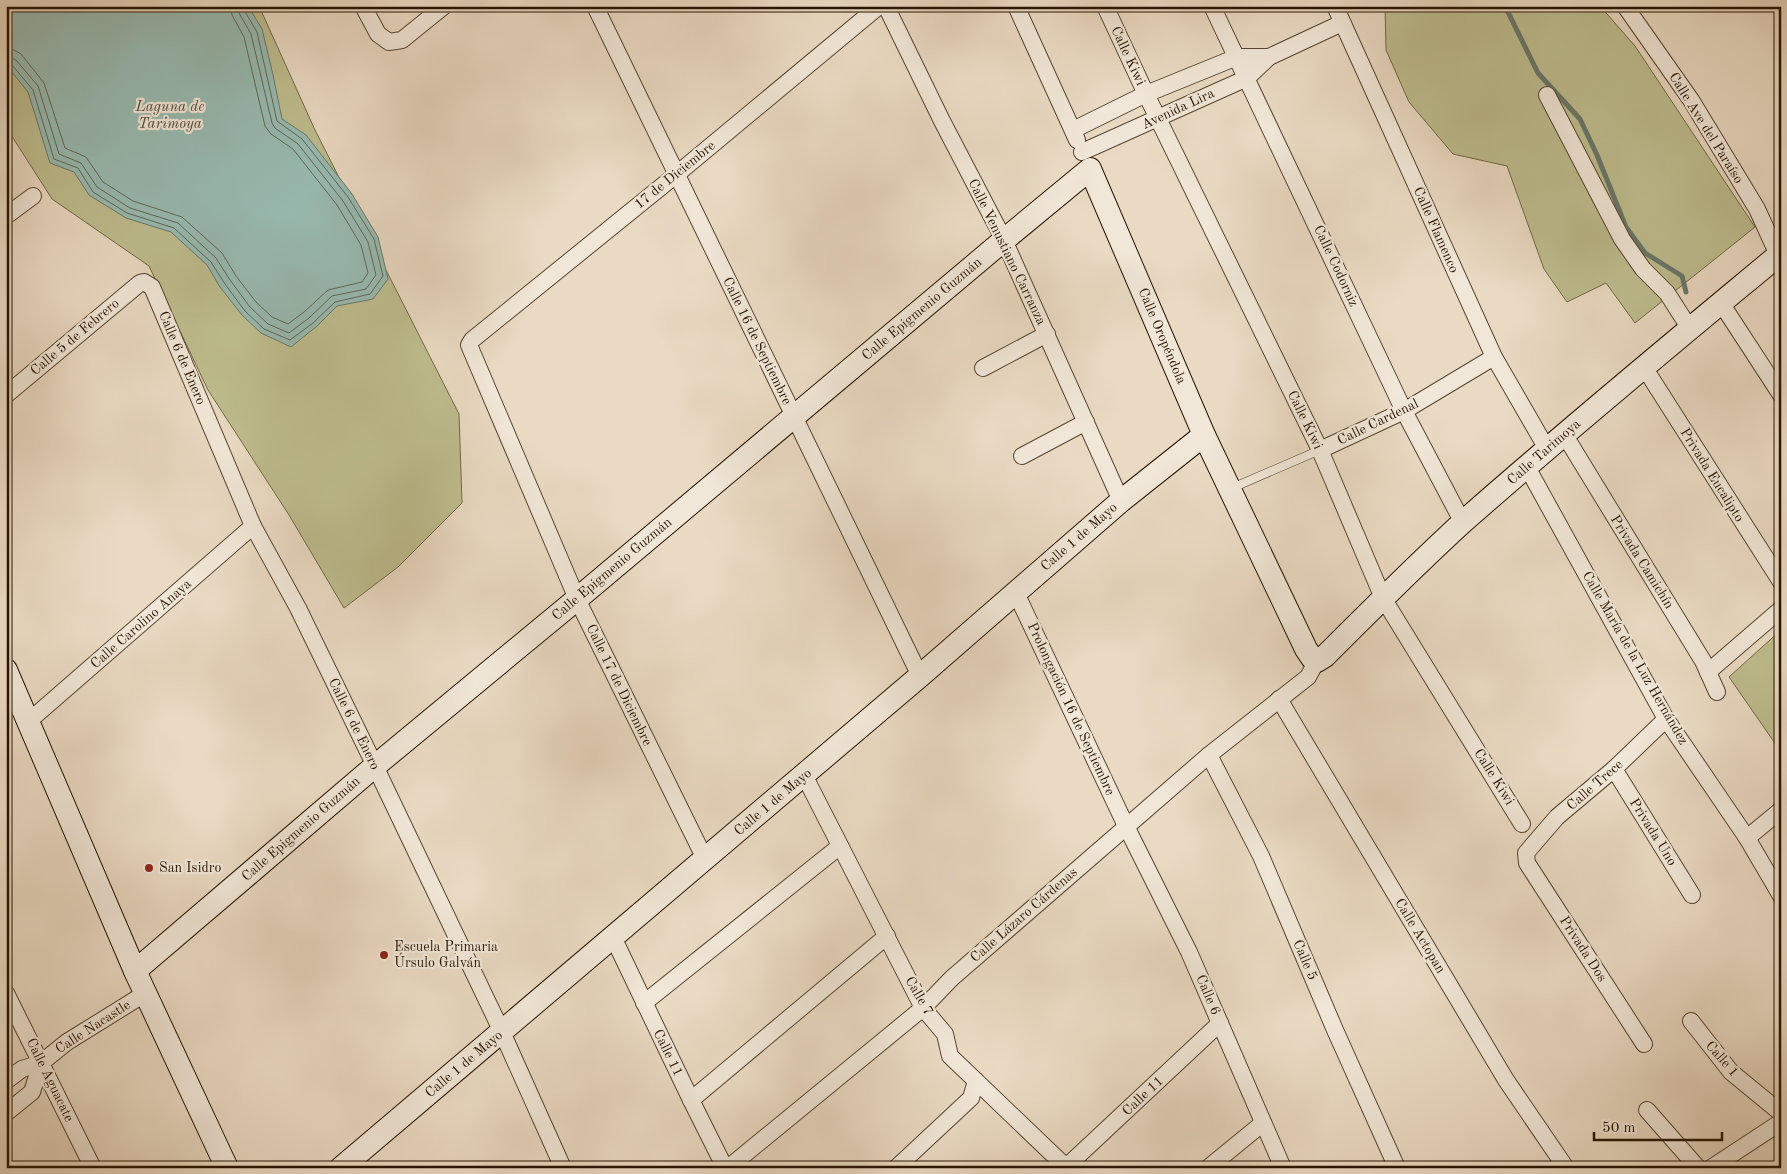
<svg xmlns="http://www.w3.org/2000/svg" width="1787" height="1174" font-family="'Old Standard TT',serif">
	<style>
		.green { fill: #bebd8f; stroke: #726848 }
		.water { fill: #98bbb2; stroke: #6a786b }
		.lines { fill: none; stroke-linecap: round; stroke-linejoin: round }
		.shore { stroke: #5f685a; stroke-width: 1 }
		.stream { stroke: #6a786b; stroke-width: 5 }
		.lane-casing { stroke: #574632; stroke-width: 9 }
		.street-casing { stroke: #574632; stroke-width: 18 }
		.secondary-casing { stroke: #261401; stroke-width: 24 }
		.lane { stroke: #f1e7d8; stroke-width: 8 }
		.street { stroke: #f1e7d8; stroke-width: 16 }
		.secondary { stroke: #f1e7d8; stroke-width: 22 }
		.poi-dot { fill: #8f2418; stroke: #f1e7d8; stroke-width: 2 }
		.labels { text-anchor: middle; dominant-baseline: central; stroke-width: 4.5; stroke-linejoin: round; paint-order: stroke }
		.street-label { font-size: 14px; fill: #261401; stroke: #f1e7d8 }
		.poi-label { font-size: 14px; fill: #261401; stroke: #f1e7d8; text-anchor: start }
		.water-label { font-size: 15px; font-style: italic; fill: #4e4e3f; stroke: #f1e7d8 }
	</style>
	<rect width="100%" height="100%" fill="#eadac3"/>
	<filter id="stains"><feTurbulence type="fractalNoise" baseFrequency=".004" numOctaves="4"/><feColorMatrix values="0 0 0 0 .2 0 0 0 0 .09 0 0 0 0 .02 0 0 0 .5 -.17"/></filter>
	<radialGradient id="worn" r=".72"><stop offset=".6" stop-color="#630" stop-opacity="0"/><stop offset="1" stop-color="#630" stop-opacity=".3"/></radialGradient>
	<g class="green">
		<polygon points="6,6 259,6 315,130 459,414 462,503 398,567 344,608 289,515 208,390 149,266 52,199 6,127"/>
		<polygon points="1385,6 1600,6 1635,46 1755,227 1635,323 1606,283 1567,302 1544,269 1507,166 1453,154 1409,102 1386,50"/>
		<polygon points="1781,630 1781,752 1729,677"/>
	</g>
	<polygon class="water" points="6,6 248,6 262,29 273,75 282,119 306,135 352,194 378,237 388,279 373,299 337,306 317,326 291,347 261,333 242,315 220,287 207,265 171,232 126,218 89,195 74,172 50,163 28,92 6,65"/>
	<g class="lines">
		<g class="shore">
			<polyline points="6,49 14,50 21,54 44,83 65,148 86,157 103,182 133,201 182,217 222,253 236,276 256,302 272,317 288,324 304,312 328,290 362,282 368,273 361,245 337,205 293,149 271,134 265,126 244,37 232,15 230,6"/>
			<polyline points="6,56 16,60 38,86 59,154 81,163 97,187 130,208 178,223 216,258 230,280 250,307 268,324 289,333 309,318 332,296 366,289 376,275 368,242 343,201 298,144 275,128 272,123 251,34 239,13 238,6"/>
			<polyline points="6,63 12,65 33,90 54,159 78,168 93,192 127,213 174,228 211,262 225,284 245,311 264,329 290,340 313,323 335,302 370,294 383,276 374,239 348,197 302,139 277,121 257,32 244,10 244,6"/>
		</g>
		<polyline class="stream" points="1505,6 1538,73 1580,119 1597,155 1626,227 1645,253 1682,276 1686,292"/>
		<defs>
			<polyline id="lane" points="1232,488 1320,450"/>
			<g id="street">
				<polyline points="363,6 378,34 389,42 402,40 444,6"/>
				<polyline points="595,6 920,676"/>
				<polyline points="886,6 942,121 1004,240 1121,501"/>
				<polyline points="1016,6 1077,140"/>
				<polyline points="1105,6 1146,94 1320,450 1383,598 1522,824"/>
				<polyline points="1212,6 1404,411 1463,523"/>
				<polyline points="1335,6 1494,357 1547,449"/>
				<polyline points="1625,6 1691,100 1757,209 1778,255"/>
				<polyline points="1547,95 1622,239 1643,269 1667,293 1690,329"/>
				<polyline points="1073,130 1146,94 1237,57 1269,57"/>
				<polyline points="1082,152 1247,78 1269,57 1342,23"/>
				<polyline points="6,216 33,196"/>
				<polyline points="1721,303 1781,395"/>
				<polyline points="1644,367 1781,582"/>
				<polyline points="983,368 1047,334"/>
				<polyline points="6,395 140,283 144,282 152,287 253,526 298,608 375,766 502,1032 563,1168"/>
				<polyline points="1564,434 1703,661 1717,692"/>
				<polyline points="1320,450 1404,411 1494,357"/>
				<polyline points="1022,456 1086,422"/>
				<polyline points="1527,467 1666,719 1747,838 1781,896"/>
				<polyline points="1016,593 1126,826 1189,952 1283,1168"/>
				<polyline points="1708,672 1781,609"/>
				<polyline points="1279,699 1506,1080 1566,1168"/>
				<polyline points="29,721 253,526"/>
				<polyline points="1209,755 1261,856 1335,1030 1397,1168"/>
				<polyline points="1614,769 1692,895"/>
				<polyline points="804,775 923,1008 945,1034 950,1056 1067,1168"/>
				<polyline points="1747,838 1781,810"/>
				<polyline points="705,859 577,599 469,345 472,340 677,174 879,6"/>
				<polyline points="613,937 691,1100 725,1168"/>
				<polyline points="6,993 93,1168"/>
				<polyline points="644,1003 840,846"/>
				<polyline points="1691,1021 1731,1072 1781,1113"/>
				<polyline points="1644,1044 1527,863 1526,853 1557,817 1614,769 1666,719"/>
				<polyline points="6,1081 22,1069 41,1063 67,1042 146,993"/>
				<polyline points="691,1100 887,936"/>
				<polyline points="1647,1110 1698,1168"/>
				<polyline points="6,1113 32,1092 41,1063"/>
				<polyline points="728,1168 923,1008 952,978 1209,755 1308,677 1315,664 1314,660"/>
				<polyline points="896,1168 971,1098 976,1081"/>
				<polyline points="1065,1168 1220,1023"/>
				<polyline points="1208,1168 1263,1123"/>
				<polyline points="1711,1168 1781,1122"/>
			</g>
			<g id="secondary">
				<polyline points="6,670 135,971 227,1168"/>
				<path d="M135,971l240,-205 202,-167 427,-359 86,-71 114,266 102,214 6,9 5,3 8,-5c45,-45 91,-91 138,-134 104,-92 211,-180 318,-269"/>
				<polyline points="341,1168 920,676 1121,501 1204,435"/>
			</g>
		</defs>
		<use href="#lane" class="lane-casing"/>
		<use href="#street" class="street-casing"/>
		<use href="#secondary" class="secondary-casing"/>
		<use href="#lane" class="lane"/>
		<use href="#street" class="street"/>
		<use href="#secondary" class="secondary"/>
	</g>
	<g class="poi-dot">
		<circle cx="149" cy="868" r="5"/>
		<circle cx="384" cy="955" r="5"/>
	</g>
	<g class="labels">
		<g class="street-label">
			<text transform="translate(1128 56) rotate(65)">Calle Kiwi</text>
			<text transform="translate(1178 109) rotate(-25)">Avenida Lira</text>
			<text transform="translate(1706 128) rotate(58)">Calle Ave del Paraíso</text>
			<text transform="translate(675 175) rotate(-39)">17 de Diciembre</text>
			<text transform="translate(1436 230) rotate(66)">Calle Flamenco</text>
			<text transform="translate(1007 252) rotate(64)">Calle Venustiano Carranza</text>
			<text transform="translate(1336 266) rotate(65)">Calle Codorniz</text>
			<text transform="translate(922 309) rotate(-40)">Calle Epigmenio Guzmán</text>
			<text transform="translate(1162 336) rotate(67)">Calle Oropéndola</text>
			<text transform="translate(75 337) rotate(-40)">Calle 5 de Febrero</text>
			<text transform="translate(757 341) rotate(64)">Calle 16 de Septiembre</text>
			<text transform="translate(182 358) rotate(67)">Calle 6 de Enero</text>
			<text transform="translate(1305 420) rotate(64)">Calle Kiwi</text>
			<text transform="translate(1378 422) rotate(-26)">Calle Cardenal</text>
			<text transform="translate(1544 452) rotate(-41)">Calle Tarimoya</text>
			<text transform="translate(1712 475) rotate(58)">Privada Eucalipto</text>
			<text transform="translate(1079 537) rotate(-41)">Calle 1 de Mayo</text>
			<text transform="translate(1642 562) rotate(58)">Privada Camichín</text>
			<text transform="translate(612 569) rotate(-40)">Calle Epigmenio Guzmán</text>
			<text transform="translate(141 624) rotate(-41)">Calle Carolino Anaya</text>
			<text transform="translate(1635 658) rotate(60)">Calle María de la Luz Hernández</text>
			<text transform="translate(619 685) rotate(64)">Calle 17 de Diciembre</text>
			<text transform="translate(1071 709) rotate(65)">Prolongación 16 de Septiembre</text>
			<text transform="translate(354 724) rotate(64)">Calle 6 de Enero</text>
			<text transform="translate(1494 777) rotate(58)">Calle Kiwi</text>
			<text transform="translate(1595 785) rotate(-41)">Calle Trece</text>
			<text transform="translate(773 802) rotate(-40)">Calle 1 de Mayo</text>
			<text transform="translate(301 829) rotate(-41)">Calle Epigmenio Guzmán</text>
			<text transform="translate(1653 832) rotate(58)">Privada Uno</text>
			<text transform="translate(1024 915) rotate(-41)">Calle Lázaro Cárdenas</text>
			<text transform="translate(1420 936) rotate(59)">Calle Actopan</text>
			<text transform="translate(1583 949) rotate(57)">Privada Dos</text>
			<text transform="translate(1305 960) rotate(67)">Calle 5</text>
			<text transform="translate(1208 995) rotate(67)">Calle 6</text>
			<text transform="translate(919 996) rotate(60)">Calle 7</text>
			<text transform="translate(93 1027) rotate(-33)">Calle Nacastle</text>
			<text transform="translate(668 1053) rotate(64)">Calle 11</text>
			<text transform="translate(1722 1059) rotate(49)">Calle 1</text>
			<text transform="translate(464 1064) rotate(-40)">Calle 1 de Mayo</text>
			<text transform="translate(50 1080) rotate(64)">Calle Aguacate</text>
			<text transform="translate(1143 1096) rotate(-43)">Calle 11</text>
		</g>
		<g class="poi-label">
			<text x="159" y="868">San Isidro</text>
			<text x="394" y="947">Escuela Primaria<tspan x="394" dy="16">Úrsulo Galván</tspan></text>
		</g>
		<g class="water-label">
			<text x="170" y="107">Laguna de<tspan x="170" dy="17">Tarimoya</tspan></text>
		</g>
	</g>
	<rect width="1787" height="1174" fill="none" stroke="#eadac3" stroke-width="25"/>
	<rect x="8" y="8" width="1772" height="1159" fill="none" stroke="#261401" stroke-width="2.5"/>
	<rect x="12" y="12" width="1762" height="1149" fill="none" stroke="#261401"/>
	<path d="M1594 1132v8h128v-8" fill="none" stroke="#261401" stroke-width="2.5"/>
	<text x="1602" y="1132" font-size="15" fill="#261401" stroke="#f1e7d8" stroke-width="4" paint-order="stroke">50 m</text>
	<rect width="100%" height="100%" filter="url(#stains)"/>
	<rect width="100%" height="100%" fill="url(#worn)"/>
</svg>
